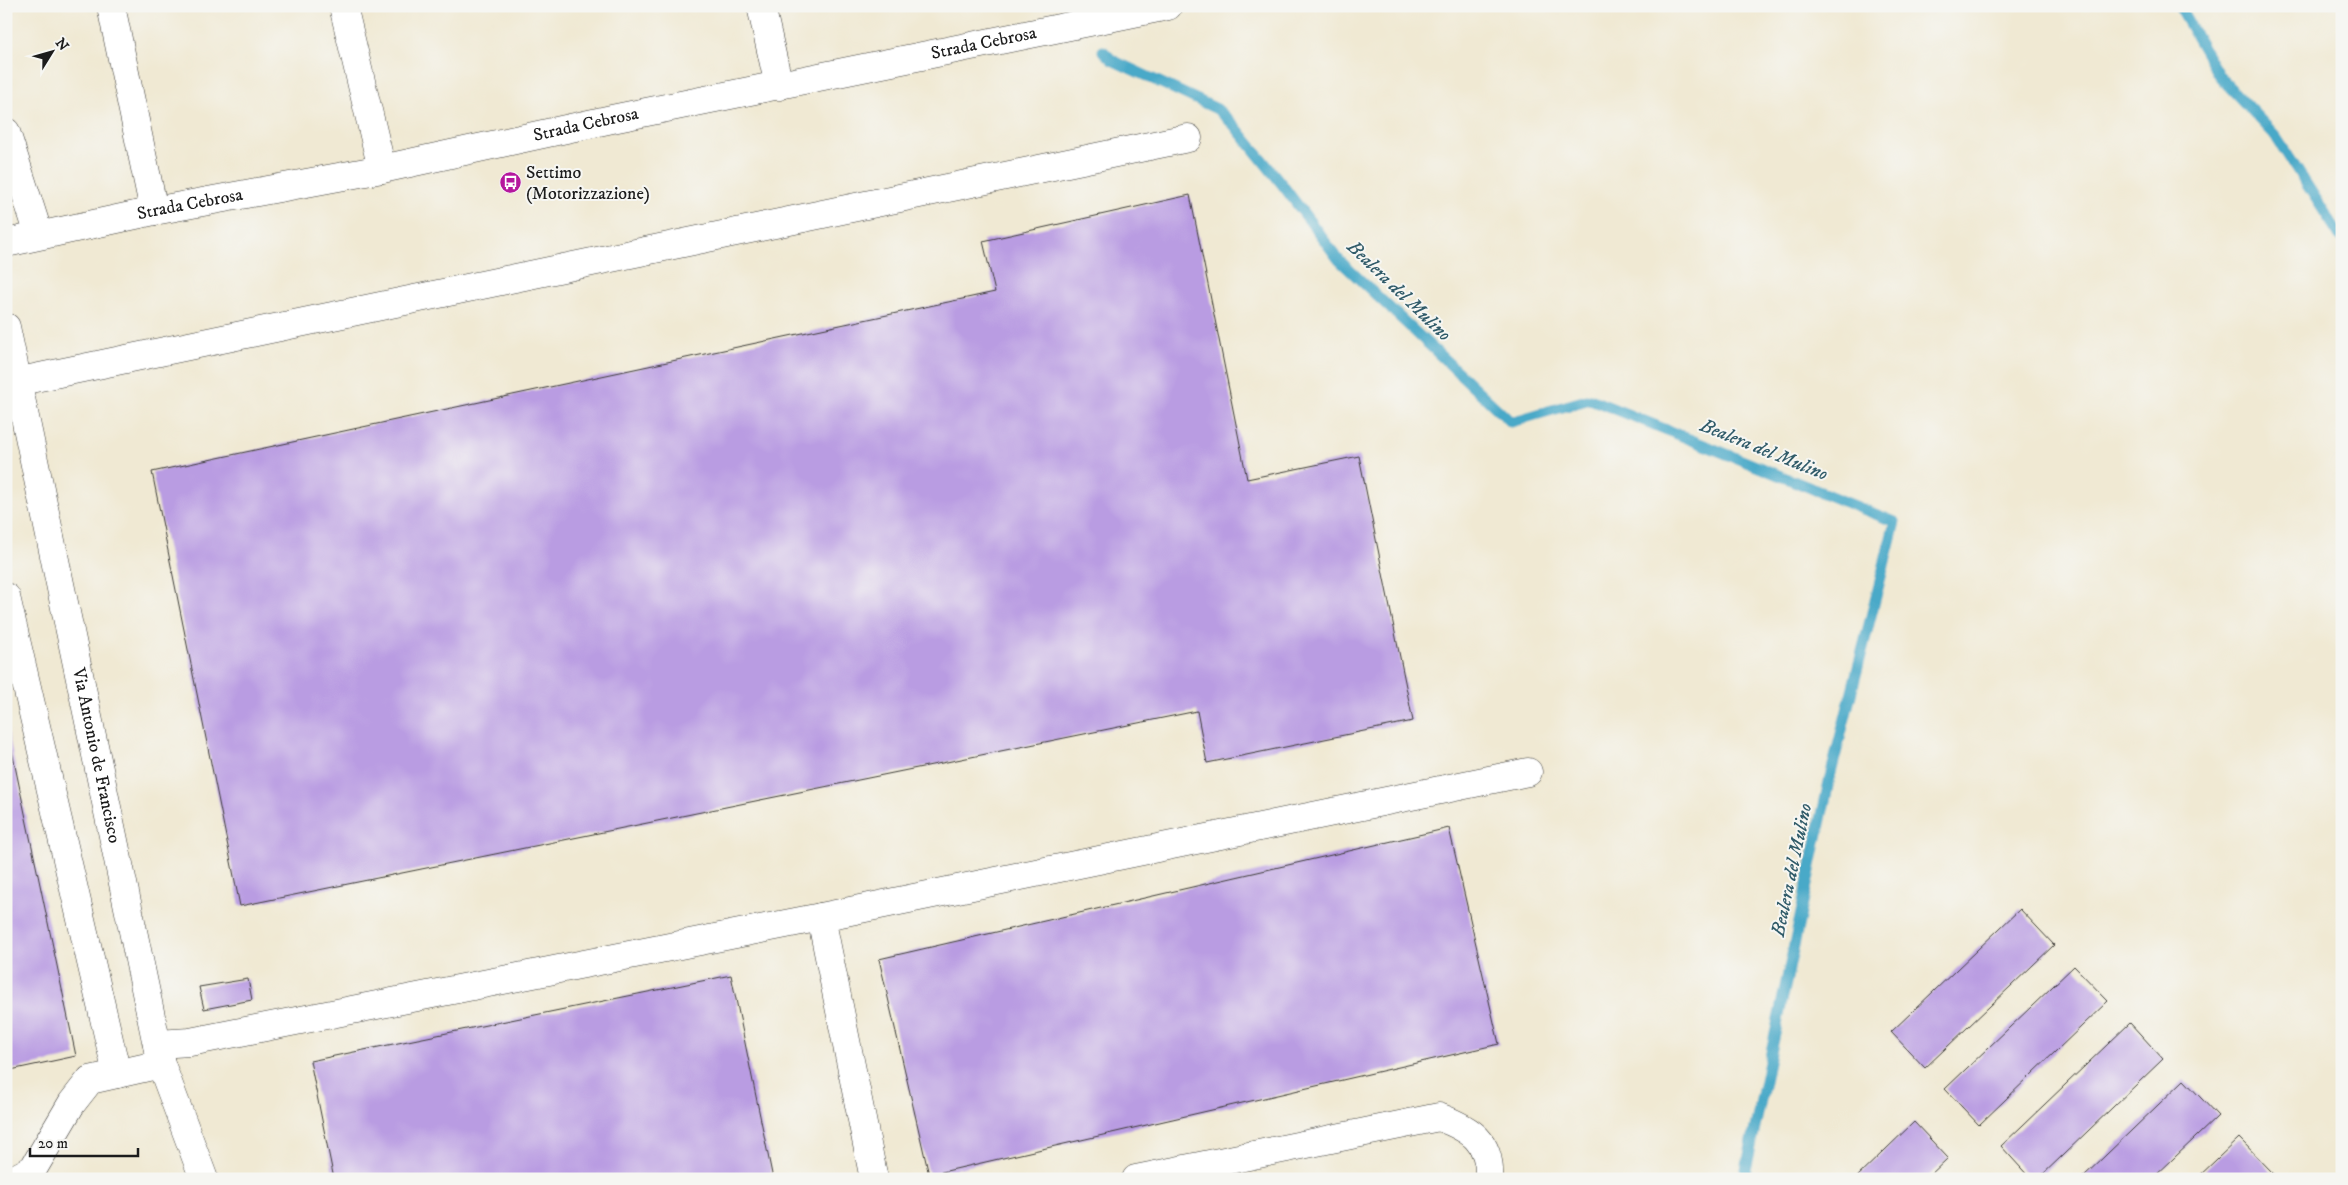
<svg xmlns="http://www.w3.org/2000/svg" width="2348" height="1185" font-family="'IM FELL DW Pica',serif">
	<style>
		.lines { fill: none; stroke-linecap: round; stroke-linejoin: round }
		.stream { stroke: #49a9c8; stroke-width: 11 }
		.building { fill: #b99ce2 }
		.minor-casing { stroke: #3c3b37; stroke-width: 29 }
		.major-casing { stroke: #3c3b37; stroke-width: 29 }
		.minor { stroke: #fff; stroke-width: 28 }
		.major { stroke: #fff; stroke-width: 28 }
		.labels { text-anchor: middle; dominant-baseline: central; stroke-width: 4; stroke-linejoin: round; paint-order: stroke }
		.street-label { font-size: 18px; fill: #1c1c1c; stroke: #f6f6f2 }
		.poi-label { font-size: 18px; fill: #1c1c1c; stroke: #f6f6f2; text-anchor: start }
		.water-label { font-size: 19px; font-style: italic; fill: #305b69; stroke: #f6f6f2 }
	</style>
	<rect width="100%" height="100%" fill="#f6f6f2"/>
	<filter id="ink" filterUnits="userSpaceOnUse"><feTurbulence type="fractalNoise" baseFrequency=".02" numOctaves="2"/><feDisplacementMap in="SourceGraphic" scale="10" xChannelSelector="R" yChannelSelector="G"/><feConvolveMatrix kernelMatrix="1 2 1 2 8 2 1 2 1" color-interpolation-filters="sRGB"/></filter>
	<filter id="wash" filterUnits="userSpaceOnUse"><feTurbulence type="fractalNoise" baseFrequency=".0096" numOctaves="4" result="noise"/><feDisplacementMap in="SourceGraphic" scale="20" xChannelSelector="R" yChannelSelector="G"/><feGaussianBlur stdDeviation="1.12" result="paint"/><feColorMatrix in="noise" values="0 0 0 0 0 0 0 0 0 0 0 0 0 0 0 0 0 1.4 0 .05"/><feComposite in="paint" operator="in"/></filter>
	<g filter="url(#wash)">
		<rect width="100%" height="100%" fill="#f0e9d3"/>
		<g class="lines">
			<g class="stream">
				<polyline points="2179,6 2219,76 2274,134 2342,239"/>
				<polyline points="1103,51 1112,60 1217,109 1234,125 1281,183 1339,260 1511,422 1590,399 1895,522 1830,777 1744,1179"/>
			</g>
		</g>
		<g id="blocks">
			<g class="building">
				<polygon points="1190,195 1247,479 1359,456 1413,721 1207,763 1197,711 240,906 152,472 995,292 983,241"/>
				<polygon points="6,723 76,1056 6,1071"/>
				<polygon points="1449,828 1499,1044 929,1175 879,959"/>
				<polygon points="2020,909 2054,945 1925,1068 1891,1032"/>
				<polygon points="2074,966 2108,1001 1979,1125 1945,1089"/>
				<polygon points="731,975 773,1179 334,1179 310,1061"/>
				<polygon points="248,979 252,1000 204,1009 199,987"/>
				<polygon points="2130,1023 2163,1059 2038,1179 2031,1179 2001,1146"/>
				<polygon points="2184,1080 2218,1116 2152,1179 2081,1179"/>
				<polygon points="1914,1122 1948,1158 1926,1179 1855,1179"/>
				<polygon points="2239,1138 2273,1173 2268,1179 2196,1179"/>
			</g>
		</g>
	</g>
	<g filter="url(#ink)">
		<use href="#blocks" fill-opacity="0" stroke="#3c3b37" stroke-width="1"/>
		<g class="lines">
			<defs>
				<g id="minor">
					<polyline points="111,6 154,211"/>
					<polyline points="343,6 382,169"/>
					<polyline points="761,6 779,86"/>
					<polyline points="6,132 39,235"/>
					<path id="s1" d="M6,327l155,737 43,115"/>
					<polyline points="6,384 1188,138"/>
					<polyline points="6,597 117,1074"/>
					<polyline points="821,917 874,1179"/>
					<polyline points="157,1044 190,1042 821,917 1528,772"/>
					<polyline points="14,1179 33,1169 72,1103 90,1080 161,1064"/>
					<path d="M1136,1179l303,-62c32,12 52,24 50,62"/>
				</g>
				<g id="major">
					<path id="s2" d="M6,243l148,-32 228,-42 230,-50 556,-113"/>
				</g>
			</defs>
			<use href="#minor" class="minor-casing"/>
			<use href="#major" class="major-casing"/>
			<use href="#minor" class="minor"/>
			<use href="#major" class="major"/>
		</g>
	</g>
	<defs>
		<symbol id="bus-disc" viewBox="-11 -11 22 22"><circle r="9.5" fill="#b5179e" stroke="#f6f6f2"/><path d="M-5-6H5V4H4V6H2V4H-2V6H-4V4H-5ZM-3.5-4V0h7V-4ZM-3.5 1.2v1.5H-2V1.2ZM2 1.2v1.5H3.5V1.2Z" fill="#fff"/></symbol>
	</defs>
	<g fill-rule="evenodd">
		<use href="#bus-disc" x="498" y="170" width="25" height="25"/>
	</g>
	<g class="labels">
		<g class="street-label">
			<text stroke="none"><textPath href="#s2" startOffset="998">Strada Cebrosa</textPath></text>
			<text stroke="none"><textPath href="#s2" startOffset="592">Strada Cebrosa</textPath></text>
			<text stroke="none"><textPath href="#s2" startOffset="188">Strada Cebrosa</textPath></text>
			<text stroke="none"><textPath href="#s1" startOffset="438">Via Antonio de Francisco</textPath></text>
		</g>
		<g class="poi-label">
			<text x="526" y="173">Settimo<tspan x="526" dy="21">(Motorizzazione)</tspan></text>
		</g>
		<g class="water-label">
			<text transform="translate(1399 291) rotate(44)">Bealera del Mulino</text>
			<text transform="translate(1764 450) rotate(22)">Bealera del Mulino</text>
			<text transform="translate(1792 870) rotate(-78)">Bealera del Mulino</text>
		</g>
	</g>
	<rect width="2348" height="1185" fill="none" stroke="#f6f6f2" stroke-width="25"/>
	<g transform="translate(52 52) rotate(53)" stroke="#f6f6f2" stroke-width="4" paint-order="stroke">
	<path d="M0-4L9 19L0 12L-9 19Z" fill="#1c1c1c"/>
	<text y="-8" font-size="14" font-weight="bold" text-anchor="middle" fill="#1c1c1c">N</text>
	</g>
	<path d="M30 1148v8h108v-8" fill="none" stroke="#1c1c1c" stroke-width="2.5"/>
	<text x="38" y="1148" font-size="15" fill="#1c1c1c" stroke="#f6f6f2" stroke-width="4" paint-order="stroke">20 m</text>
</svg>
